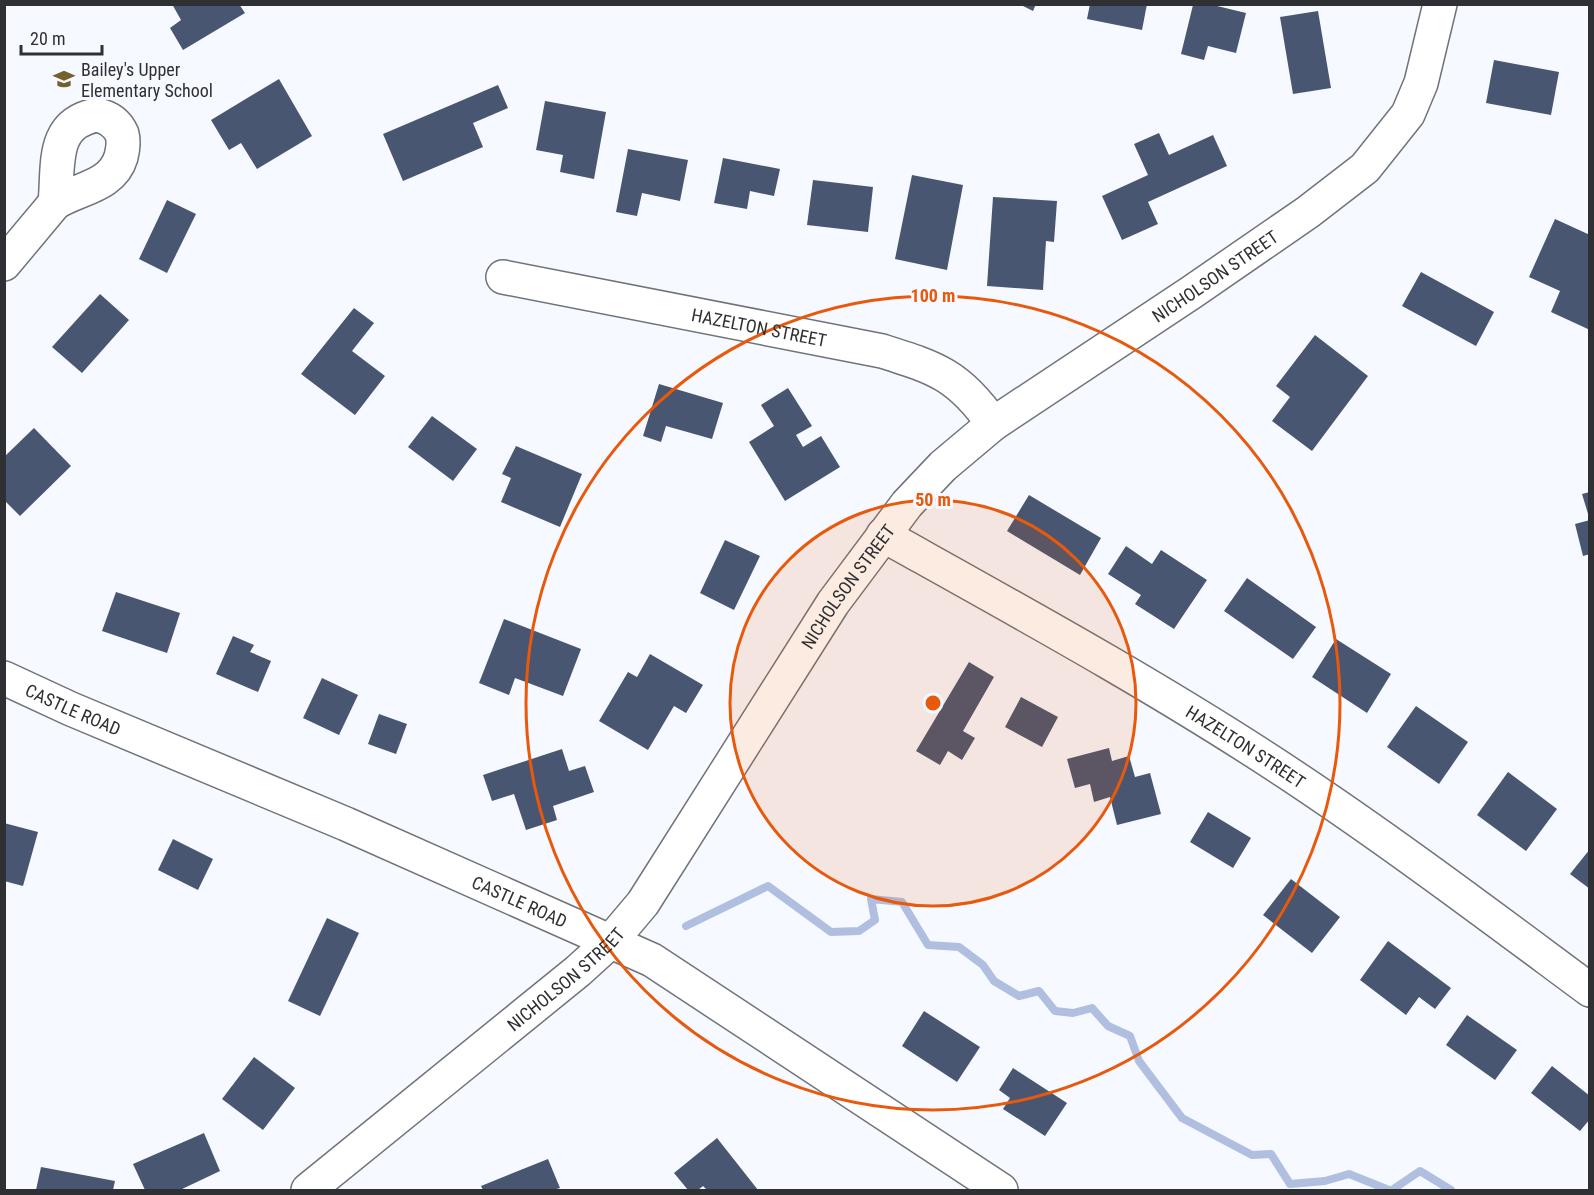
<svg xmlns="http://www.w3.org/2000/svg" width="1594" height="1195" font-family="'Roboto Condensed',sans-serif">
	<style>
		.lines { fill: none; stroke-linecap: round; stroke-linejoin: round }
		.stream { stroke: #b0bfdf; stroke-width: 8 }
		.building { fill: #495671 }
		.minor-casing { stroke: #707378; stroke-width: 36 }
		.minor { stroke: #fff; stroke-width: 33 }
		.ring { fill: none; stroke: #e8590c; stroke-width: 3 }
		.labels { text-anchor: middle; dominant-baseline: central; stroke-width: 6; stroke-linejoin: round; paint-order: stroke }
		.poi-label { font-size: 18px; fill: #2f3033; stroke: #f6f9ff; text-anchor: start }
		.street-label { font-size: 18px; fill: #2f3033; stroke: #f6f9ff }
		.centre { fill: #e8590c; stroke: #f6f9ff; stroke-width: 3 }
		.ring-label { font-size: 18px; text-anchor: middle; font-weight: bold; fill: #e8590c; stroke: #f6f9ff; stroke-width: 6; stroke-linejoin: round; paint-order: stroke }
	</style>
	<rect width="100%" height="100%" fill="#f6f9ff"/>
	<g class="lines">
		<g class="stream">
			<polyline points="686,926 768,886 831,932 859,931 875,920 871,899 902,902 928,945 959,947 983,965 994,981 1019,996 1039,991 1055,1011 1073,1013 1092,1008 1108,1026 1130,1036 1139,1061 1182,1118 1252,1155 1271,1154 1290,1184 1325,1181 1349,1174 1389,1190"/>
			<polyline points="1392,1190 1420,1171 1451,1190"/>
		</g>
	</g>
	<g class="building">
		<polygon points="172,4 239,4 245,13 183,50 170,28 181,20"/>
		<polygon points="1019,4 1036,4 1033,11"/>
		<polygon points="1090,4 1147,4 1142,30 1087,19"/>
		<polygon points="1193,5 1213,5 1246,13 1236,53 1208,46 1204,60 1181,54"/>
		<polygon points="1318,11 1331,88 1293,94 1280,17"/>
		<polygon points="1494,60 1559,72 1551,115 1486,103"/>
		<polygon points="279,79 312,136 257,169 241,143 229,150 211,120"/>
		<polygon points="498,85 508,108 473,123 483,147 403,181 383,134"/>
		<polygon points="545,101 606,112 594,179 560,172 563,155 536,150"/>
		<polygon points="1159,133 1169,155 1213,135 1227,166 1148,202 1158,224 1122,240 1102,196 1148,175 1134,144"/>
		<polygon points="628,149 688,160 680,201 642,193 637,216 616,212"/>
		<polygon points="723,158 780,169 774,196 750,191 747,209 714,203"/>
		<polygon points="912,175 963,185 947,270 895,259"/>
		<polygon points="813,180 873,187 868,232 807,225"/>
		<polygon points="993,197 1057,201 1054,242 1046,241 1043,290 987,286"/>
		<polygon points="167,200 196,214 167,273 139,259"/>
		<polygon points="1555,219 1590,235 1590,330 1551,312 1560,291 1529,277"/>
		<polygon points="1421,272 1494,312 1476,346 1402,306"/>
		<polygon points="100,294 129,320 82,373 52,347"/>
		<polygon points="354,308 374,323 352,351 385,376 355,415 301,374"/>
		<polygon points="1315,335 1368,376 1312,451 1272,421 1290,397 1276,386"/>
		<polygon points="659,384 723,403 712,439 666,426 661,442 643,436"/>
		<polygon points="788,388 812,426 796,435 803,447 821,436 840,467 785,501 749,442 774,426 761,405"/>
		<polygon points="432,416 477,449 453,481 408,447"/>
		<polygon points="34,428 71,466 20,516 4,500 4,457"/>
		<polygon points="516,446 582,474 560,527 501,502 511,478 502,474"/>
		<polygon points="1590,492 1590,517 1589,517 1582,494"/>
		<polygon points="1029,495 1101,538 1080,575 1007,531"/>
		<polygon points="1590,520 1590,554 1583,556 1575,524"/>
		<polygon points="725,540 760,556 734,610 700,593"/>
		<polygon points="1126,546 1152,564 1161,550 1207,580 1174,629 1135,604 1141,595 1108,574"/>
		<polygon points="1247,578 1316,627 1293,659 1224,611"/>
		<polygon points="116,592 180,613 167,653 102,631"/>
		<polygon points="504,619 581,649 563,696 515,678 509,695 479,683"/>
		<polygon points="233,636 254,645 250,652 271,661 258,692 216,674"/>
		<polygon points="1336,639 1391,674 1367,713 1312,677"/>
		<polygon points="650,654 703,685 686,713 674,706 648,750 599,721 628,672 637,677"/>
		<polygon points="969,662 994,677 963,731 975,738 962,760 948,751 940,765 916,751"/>
		<polygon points="322,678 358,695 339,735 303,718"/>
		<polygon points="1021,697 1058,717 1042,747 1005,727"/>
		<polygon points="1416,706 1468,742 1439,784 1387,747"/>
		<polygon points="379,714 407,724 396,754 368,744"/>
		<polygon points="1109,748 1112,761 1129,756 1135,777 1150,773 1161,814 1117,825 1110,797 1094,802 1090,784 1075,788 1067,759"/>
		<polygon points="562,749 569,771 585,766 594,792 553,806 557,820 526,830 514,794 492,801 483,775"/>
		<polygon points="1508,772 1557,809 1526,851 1477,815"/>
		<polygon points="1208,812 1251,838 1233,868 1190,842"/>
		<polygon points="4,823 38,832 23,886 4,881"/>
		<polygon points="173,839 213,859 198,890 158,870"/>
		<polygon points="1590,849 1590,889 1570,874"/>
		<polygon points="1291,879 1340,917 1312,953 1263,915"/>
		<polygon points="327,918 359,933 320,1016 288,1001"/>
		<polygon points="1388,941 1451,988 1435,1009 1419,997 1406,1015 1360,980"/>
		<polygon points="924,1011 980,1047 957,1082 902,1046"/>
		<polygon points="1467,1015 1517,1050 1495,1080 1446,1045"/>
		<polygon points="254,1057 295,1088 263,1130 222,1099"/>
		<polygon points="1552,1066 1590,1096 1590,1119 1580,1131 1531,1093"/>
		<polygon points="1013,1068 1067,1103 1045,1136 1003,1109 1010,1098 999,1090"/>
		<polygon points="204,1133 220,1171 180,1190 145,1190 133,1164"/>
		<polygon points="717,1138 758,1190 707,1190 703,1186 698,1190 688,1190 674,1173"/>
		<polygon points="548,1159 560,1188 553,1190 483,1190 481,1186"/>
		<polygon points="41,1167 115,1181 113,1190 36,1190"/>
	</g>
	<g class="lines">
		<defs>
			<g id="minor">
				<path d="M97,115c11,2 20,8 25,19 2,7 1,15 -1,23 -9,30 -43,31 -66,46 4,-37 -5,-80 42,-88z"/>
				<polyline points="4,264 55,203"/>
				<path id="s1" d="M503,277l379,74c54,17 77,24 111,73"/>
				<path id="s2" d="M883,535c136,76 275,152 405,238 104,69 202,143 302,217"/>
				<path id="s3" d="M4,678l67,31 275,115 306,136 349,230"/>
				<path id="s4" d="M308,1190l270,-219 33,-30 32,-38 190,-300 74,-99 36,-38 50,-42 199,-132 116,-80 57,-44 43,-54 13,-31 19,-79"/>
			</g>
		</defs>
		<use href="#minor" class="minor-casing"/>
		<use href="#minor" class="minor"/>
	</g>
	<circle cx="933" cy="703" r="203" fill="#e8590c" fill-opacity=".12"/>
	<g class="ring">
		<circle cx="933" cy="703" r="203"/>
		<circle cx="933" cy="703" r="407"/>
	</g>
	<defs>
		<symbol id="school-bare" viewBox="-9 -9 18 18"><path d="M0-5L7-2L0 1L-7-2ZM-4 1L0 2.5L4 1V4Q0 6-4 4Z" fill="#75602f" stroke="#f6f9ff" stroke-width="2.5" paint-order="stroke"/></symbol>
	</defs>
	<g fill-rule="evenodd">
		<use href="#school-bare" x="49" y="64" width="30" height="30"/>
	</g>
	<g class="labels">
		<g class="poi-label">
			<text x="81" y="69">Bailey's Upper<tspan x="81" dy="21">Elementary School</tspan></text>
		</g>
		<g class="street-label">
			<text stroke="none"><textPath href="#s4" startOffset="1305">NICHOLSON STREET</textPath></text>
			<text stroke="none"><textPath href="#s1" startOffset="261">HAZELTON STREET</textPath></text>
			<text stroke="none"><textPath href="#s4" startOffset="819">NICHOLSON STREET</textPath></text>
			<text stroke="none"><textPath href="#s3" startOffset="76">CASTLE ROAD</textPath></text>
			<text stroke="none"><textPath href="#s2" startOffset="420">HAZELTON STREET</textPath></text>
			<text stroke="none"><textPath href="#s3" startOffset="562">CASTLE ROAD</textPath></text>
			<text stroke="none"><textPath href="#s4" startOffset="333">NICHOLSON STREET</textPath></text>
		</g>
	</g>
	<circle cx="933" cy="703" r="9" class="centre"/>
	<g class="ring-label">
		<text x="933" y="302">100 m</text>
		<text x="933" y="506">50 m</text>
	</g>
	<rect width="1594" height="1195" fill="none" stroke="#2f3033" stroke-width="12"/>
	<path d="M21 45v9h81v-9" fill="none" stroke="#2f3033" stroke-width="3"/>
	<text x="30" y="45" font-size="18" fill="#2f3033" stroke="#f6f9ff" stroke-width="4.5" paint-order="stroke">20 m</text>
</svg>
